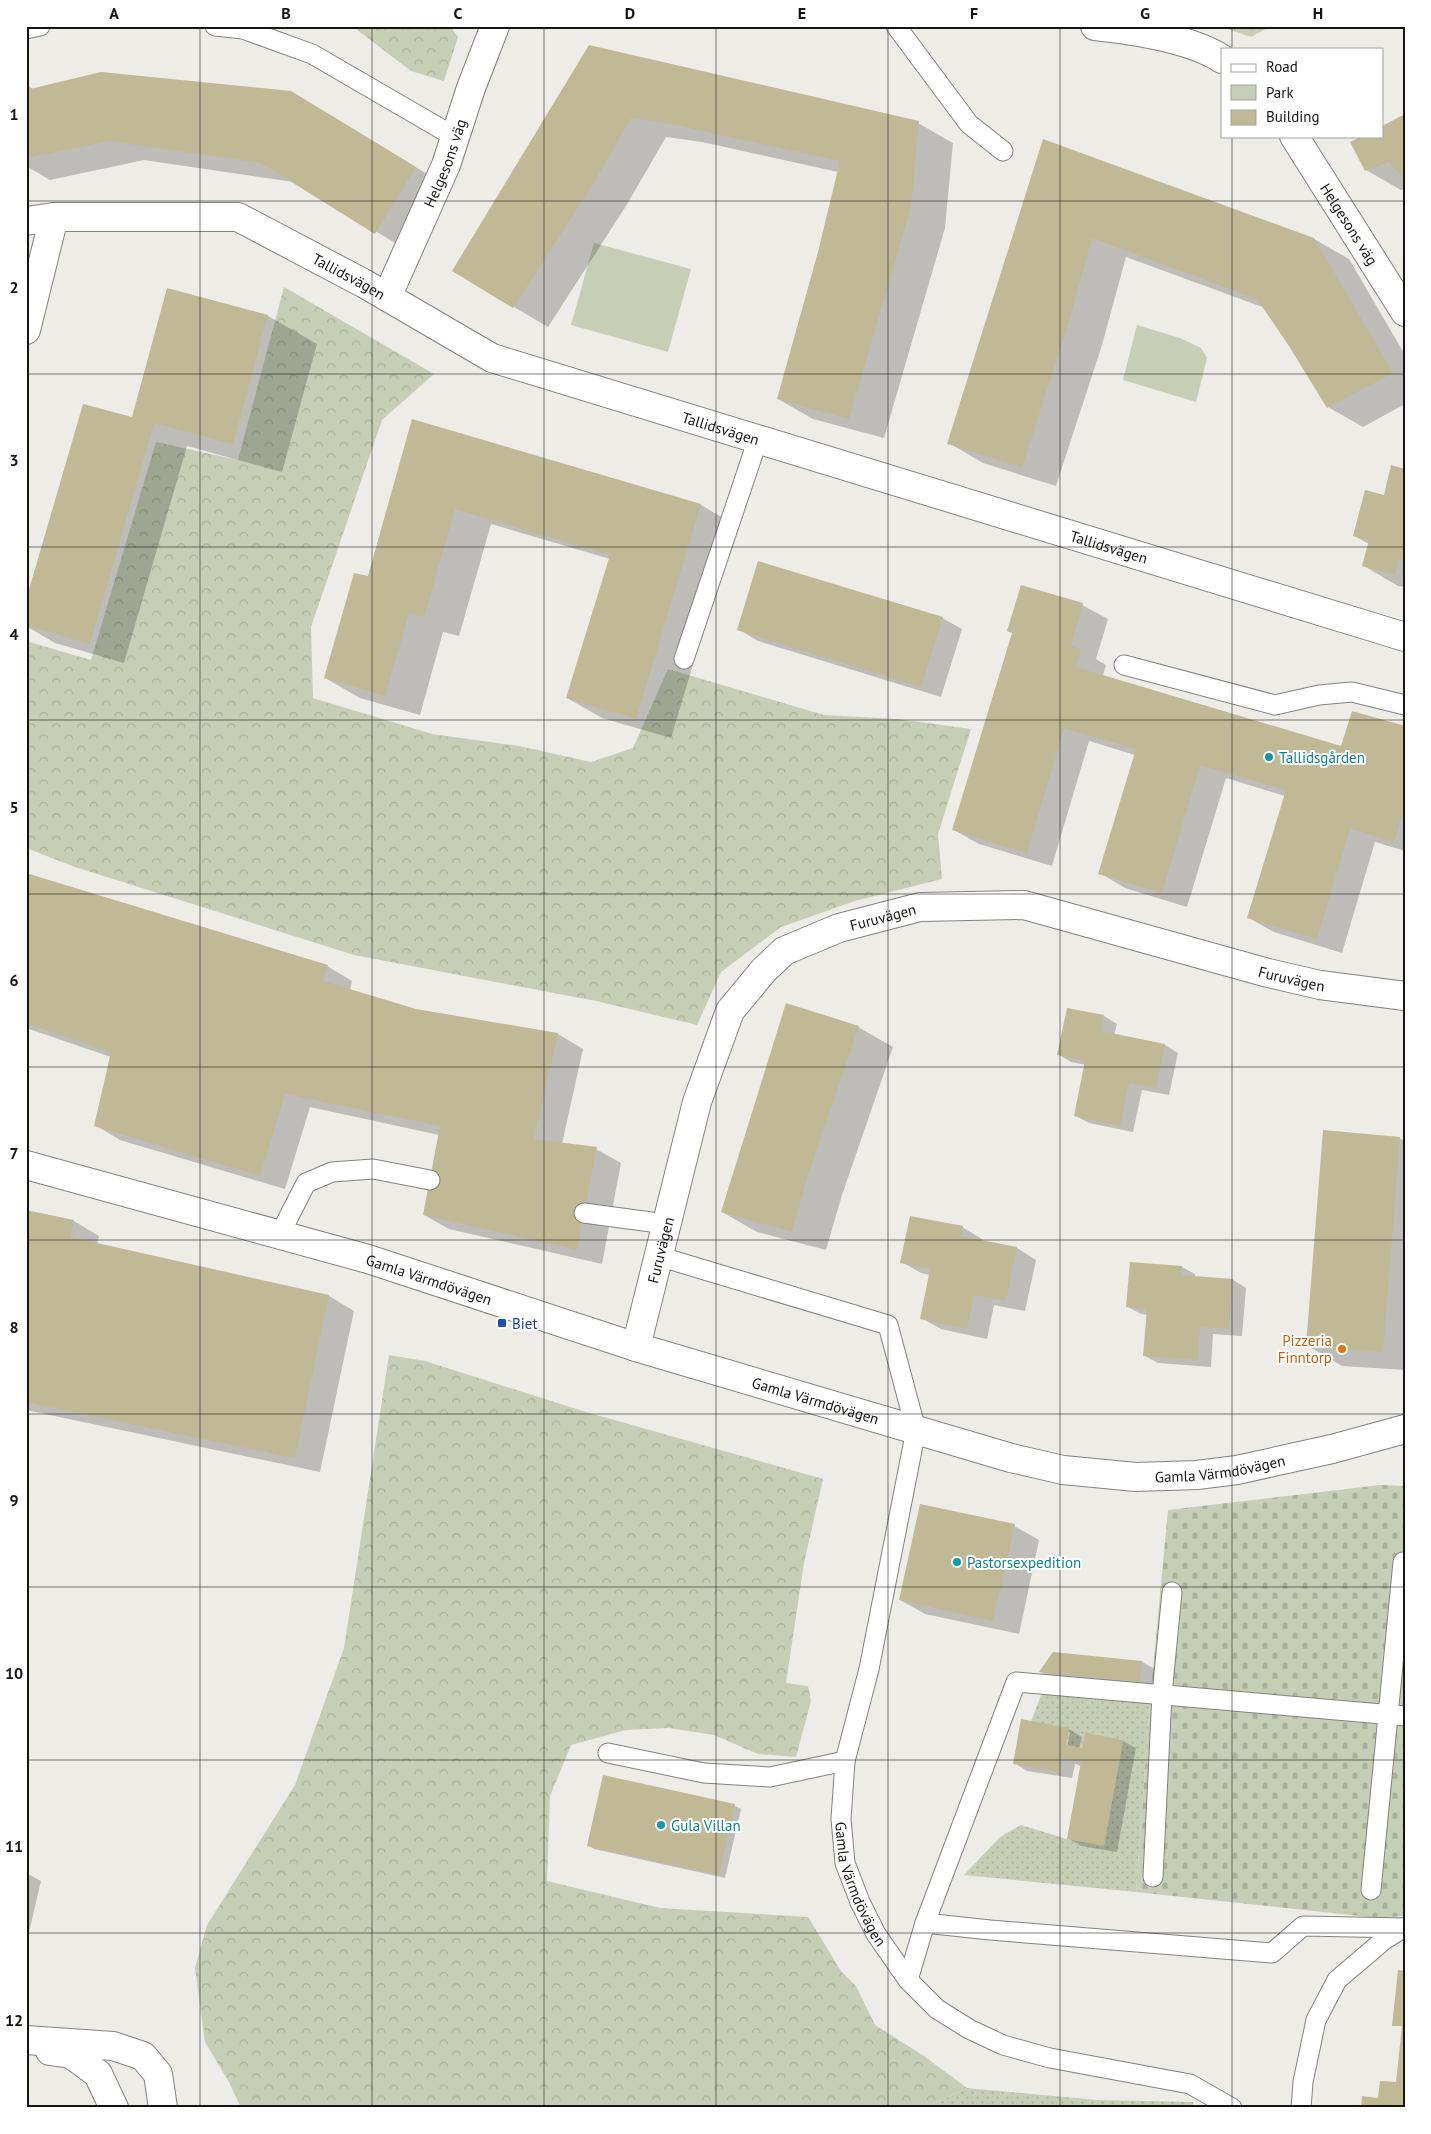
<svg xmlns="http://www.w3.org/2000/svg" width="1431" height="2134" font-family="'PT Sans',sans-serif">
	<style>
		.grass { fill: url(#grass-dots) }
		.forest { fill: url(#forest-crowns) }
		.cemetery { fill: url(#cemetery-stones) }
		.park { fill: #c6cfb5 }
		.shadow { fill: #0003; fill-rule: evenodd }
		.building { fill: #bfb995 }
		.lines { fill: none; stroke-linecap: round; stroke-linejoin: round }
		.lane-casing { stroke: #83827e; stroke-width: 21 }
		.street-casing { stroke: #83827e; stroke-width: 30 }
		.lane { stroke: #fff; stroke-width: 19 }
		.street { stroke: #fff; stroke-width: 28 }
		.grid { fill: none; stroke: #141412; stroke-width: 1; stroke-opacity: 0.55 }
		.culture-dot { fill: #0f9aa8; stroke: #fff; stroke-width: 2 }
		.transit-dot { fill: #1a4fb4; stroke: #fff; stroke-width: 2 }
		.food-dot { fill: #e8710a; stroke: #fff; stroke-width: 2 }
		.labels { text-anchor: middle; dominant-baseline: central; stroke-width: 4; stroke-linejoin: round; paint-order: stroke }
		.street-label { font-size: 15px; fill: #141412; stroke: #fff }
		.culture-label { font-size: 15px; fill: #0d838f; stroke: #fff; text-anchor: start }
		.transit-label { font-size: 15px; fill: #164399; stroke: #fff; text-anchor: start }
		.food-label { font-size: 15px; fill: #c56008; stroke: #fff; text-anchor: end }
		.neatline { fill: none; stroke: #141412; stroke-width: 2 }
		.grid-label { font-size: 16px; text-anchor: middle; font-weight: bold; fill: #141412 }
	</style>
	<defs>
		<pattern id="grass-dots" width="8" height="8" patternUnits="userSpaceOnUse" patternTransform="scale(1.25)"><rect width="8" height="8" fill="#c6cfb5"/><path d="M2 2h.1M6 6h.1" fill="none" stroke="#a9b19b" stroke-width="1.8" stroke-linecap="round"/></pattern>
		<pattern id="forest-crowns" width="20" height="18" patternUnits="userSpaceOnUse" patternTransform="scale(1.25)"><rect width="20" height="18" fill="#c6cfb5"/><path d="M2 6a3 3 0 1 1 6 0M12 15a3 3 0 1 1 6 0" fill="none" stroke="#a9b19b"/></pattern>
		<pattern id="cemetery-stones" width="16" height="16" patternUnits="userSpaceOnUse" patternTransform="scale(1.25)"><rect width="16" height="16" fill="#c6cfb5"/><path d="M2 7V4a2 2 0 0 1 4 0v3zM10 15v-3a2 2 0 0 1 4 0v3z" fill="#a9b19b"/></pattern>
	</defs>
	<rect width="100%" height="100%" fill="#edece7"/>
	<g class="grass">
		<polygon points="1042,1693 1150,1701 1136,1892 964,1875 1000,1837 1021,1825 1067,1839 1104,1845 1123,1740 1085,1732 1082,1748 1066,1745 1031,1721"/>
		<polygon points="967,2088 1097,2100 1193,2102 1193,2108 925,2108"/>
	</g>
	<g class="forest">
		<polygon points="352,26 450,26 458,37 444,81 411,71"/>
		<polygon points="1219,26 1271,26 1251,37"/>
		<polygon points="284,287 434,374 382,420 311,627 313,698 432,734 519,746 591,762 633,748 668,669 824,715 898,719 971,729 938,834 942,879 855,901 781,927 721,972 697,1025 596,1001 354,955 75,867 26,848 26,641 91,660 156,442 238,460"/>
		<polygon points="389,1355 425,1361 586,1412 823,1479 804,1563 786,1683 808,1686 811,1701 796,1757 758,1754 714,1735 669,1728 626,1730 571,1745 550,1796 547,1881 660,1908 808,1917 841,1971 856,1986 875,2025 924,2056 967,2088 925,2108 241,2108 229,2082 205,2042 195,1968 207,1925 295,1785 344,1648"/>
	</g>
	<polygon class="cemetery" points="1380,1485 1405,1486 1405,1916 1379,1918 1136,1892 1150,1701 1168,1510"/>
	<g class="park">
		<polygon points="594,243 691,269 668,352 571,325"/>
		<polygon points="1137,325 1180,338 1201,348 1207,358 1196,402 1123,380"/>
	</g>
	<g class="shadow">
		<polygon points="589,46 918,123 953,143 945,228 884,438 813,419 778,399 819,252 838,172 702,142 666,137 626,206 548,327 514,307"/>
		<polygon points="26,85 35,90 325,112 450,188 410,252 294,182 144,160 50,180 26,166"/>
		<polygon points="1405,116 1405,189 1401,190 1366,170 1382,136"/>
		<polygon points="1044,141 1314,239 1349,259 1405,355 1405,404 1363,427 1328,407 1265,308 1126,257 1102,345 1056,486 983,463 949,443"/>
		<polygon points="168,289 268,316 317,344 282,472 187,446 124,663 55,643 26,626 26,605 133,419"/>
		<polygon points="413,420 701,505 735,525 671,738 602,718 567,698 610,559 491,524 459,636 443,632 420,715 360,698 325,678 368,577"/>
		<polygon points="1405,470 1405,587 1398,586 1364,566 1369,544 1354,536"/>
		<polygon points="1082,605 1108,619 1096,659 1106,665 1103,676 1342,748 1405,728 1405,851 1375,842 1342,953 1274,932 1249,918 1285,796 1226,778 1187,907 1125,888 1100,873 1135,755 1089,741 1052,866 979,844 954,830"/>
		<polygon points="942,618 962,629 941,697 758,641 738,629"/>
		<polygon points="26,874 327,966 352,981 350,990 416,1010 558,1034 583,1049 562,1144 596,1149 621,1163 602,1264 449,1229 424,1215 439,1135 310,1107 285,1189 120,1140 95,1125 111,1057 26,1028"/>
		<polygon points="1104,1016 1117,1024 1114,1035 1165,1045 1178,1053 1169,1095 1142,1090 1133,1132 1089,1123 1076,1116 1086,1065 1071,1062 1058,1054"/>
		<polygon points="858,1027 893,1047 842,1195 826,1250 757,1232 722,1212"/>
		<polygon points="1399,1138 1405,1141 1405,1370 1342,1366 1308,1346"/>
		<polygon points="26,1211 74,1221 99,1236 97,1245 329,1296 354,1311 320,1472 26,1410"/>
		<polygon points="962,1227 982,1239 981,1241 1017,1248 1036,1260 1025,1311 994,1305 987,1339 941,1329 921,1318 930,1275 921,1273 902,1262"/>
		<polygon points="1182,1267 1195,1274 1195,1277 1233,1280 1246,1288 1242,1336 1213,1334 1211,1367 1158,1363 1145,1356 1148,1315 1141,1314 1128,1307"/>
		<polygon points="1014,1526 1039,1540 1019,1634 925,1614 900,1600"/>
		<polygon points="1142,1662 1155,1669 1153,1689 1053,1679 1041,1672"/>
		<path d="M1069,1729l13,8 -3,12 44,-8 13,7 -19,104 -36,-6 -13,-8 13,-72 -6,-2 -3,14 -45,-7 -13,-8zM1067,1732h3l-4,20 -3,-1z"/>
		<polygon points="735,1806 741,1809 725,1878 594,1849 588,1845"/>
		<polygon points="26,1873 41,1881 26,1945"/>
	</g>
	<g class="building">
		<polygon points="589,45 919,121 911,207 849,419 777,399 818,252 840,161 666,123 631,118 592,186 513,308 452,271"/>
		<polygon points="101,72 291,91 416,167 375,234 261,163 109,141 26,158 26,90"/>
		<polygon points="1405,114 1405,180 1389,162 1365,171 1350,142 1362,136 1382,136 1382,126"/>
		<polygon points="1043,139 1314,238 1393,373 1327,408 1289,346 1257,299 1092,238 1068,325 1022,467 947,444"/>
		<polygon points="167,288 268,315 233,444 154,423 90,644 26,625 26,600 83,404 132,417"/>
		<polygon points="412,419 701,504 636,719 566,698 610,555 455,509 424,617 409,613 385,696 324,678 354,573 368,576"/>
		<polygon points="1391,465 1405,469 1405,561 1399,559 1395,575 1362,566 1369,540 1353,536 1365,490 1384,495"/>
		<polygon points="758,561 943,617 921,687 737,630"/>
		<polygon points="1021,585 1083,603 1071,646 1081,649 1076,667 1341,746 1352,711 1405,726 1405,806 1394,842 1350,828 1317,939 1247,918 1286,790 1200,765 1162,893 1098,874 1136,749 1064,728 1027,853 952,830 1012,633 1007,631"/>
		<polygon points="26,873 328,965 323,981 416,1009 558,1033 534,1139 597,1147 577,1250 423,1215 440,1126 285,1094 260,1176 94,1126 111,1052 26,1023"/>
		<polygon points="786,1003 859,1026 808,1175 792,1232 721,1212"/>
		<polygon points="1067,1008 1104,1015 1101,1031 1165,1044 1156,1088 1129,1083 1120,1126 1074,1116 1085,1061 1057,1055"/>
		<polygon points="1323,1130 1400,1137 1383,1352 1306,1346"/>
		<polygon points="26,1210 74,1220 70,1237 329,1295 295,1458 26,1402"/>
		<polygon points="910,1216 963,1226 961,1236 1017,1247 1006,1301 974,1295 967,1329 920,1319 930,1269 900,1263"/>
		<polygon points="1130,1262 1182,1266 1181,1275 1233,1279 1229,1329 1200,1327 1198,1360 1143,1356 1147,1309 1126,1307"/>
		<polygon points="920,1504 1015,1524 993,1621 899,1600"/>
		<polygon points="1053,1652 1142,1661 1140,1682 1039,1672"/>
		<polygon points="1021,1719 1069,1728 1066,1745 1082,1748 1085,1732 1123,1740 1104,1846 1067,1839 1081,1762 1062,1758 1059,1772 1013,1764"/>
		<polygon points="603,1775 735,1804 719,1875 587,1846"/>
		<polygon points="1398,1970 1405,1971 1405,2108 1361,2108 1362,2096 1378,2098 1380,2081 1396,2082 1402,2026 1392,2026"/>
	</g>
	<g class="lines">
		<defs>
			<g id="lane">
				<polyline points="215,26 243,29 312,54 455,137"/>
				<polyline points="896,26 969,124 1003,151"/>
				<polyline points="26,29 40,26"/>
				<polyline points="684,659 758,439"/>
				<polyline points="1124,665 1275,705 1319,695 1352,692 1405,705"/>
				<polyline points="584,1213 666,1224"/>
				<polyline points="280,1234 306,1183 332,1172 373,1169 430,1180"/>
				<path id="s1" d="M658,1256l230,69 28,105 -47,239 -24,92 -4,58 4,44 15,39 16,32 32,46 29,29 32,20 34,16 47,13 140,26 42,24"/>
				<polyline points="608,1753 704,1773 770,1777 845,1761"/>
				<polyline points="1153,1877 1162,1694 1172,1592"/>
				<polyline points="1371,1890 1403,1562"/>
				<polyline points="925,1923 1016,1682 1405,1716"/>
				<polyline points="908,1980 925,1923 990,1930 1272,1953 1303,1926 1405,1928"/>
				<polyline points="1301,2108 1303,2082 1316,2020 1337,1980 1384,1940 1403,1928"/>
			</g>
			<g id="street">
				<path d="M1095,26c37,4 97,13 127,33"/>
				<path id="s2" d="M1294,136l111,176"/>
				<path id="s3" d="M26,221l28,-4h184l127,67 127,74 913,279"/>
				<path id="s4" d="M387,297l59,-132 25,-77 24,-62"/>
				<polyline points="26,330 54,217"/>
				<path id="s5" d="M26,1165l342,94 268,88 375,111 52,12 73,7 61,-2 40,-5 95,-21 73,-20"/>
				<path id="s6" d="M636,1347l61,-245 33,-91 34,-41 20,-19 55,-23 81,-21 104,-2 244,68 52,12 85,11"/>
				<polyline points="26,2040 113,2046 143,2056 158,2074 163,2108"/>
				<polyline points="50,2051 71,2054 98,2074 114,2108"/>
			</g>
		</defs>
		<use href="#lane" class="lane-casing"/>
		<use href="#street" class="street-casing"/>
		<use href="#lane" class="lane"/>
		<use href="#street" class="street"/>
	</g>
	<path class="grid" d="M200,26v2082M372,26v2082M544,26v2082M716,26v2082M888,26v2082M1060,26v2082M1232,26v23M1232,136v1972M26,201h1379M26,374h1379M26,547h1379M26,720h1379M26,894h1379M26,1067h1379M26,1240h1379M26,1414h1379M26,1587h1379M26,1760h1379M26,1933h1379"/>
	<g class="culture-dot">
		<circle cx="1269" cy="757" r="5"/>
		<circle cx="957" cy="1562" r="5"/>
		<circle cx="661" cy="1825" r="5"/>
	</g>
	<rect class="transit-dot" x="497" y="1318" width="10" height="10" rx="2.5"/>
	<circle class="food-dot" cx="1342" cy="1349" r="5"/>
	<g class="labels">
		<g class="street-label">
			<text stroke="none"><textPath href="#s4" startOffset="146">Helgesons väg</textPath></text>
			<text stroke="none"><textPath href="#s2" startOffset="104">Helgesons väg</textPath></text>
			<text stroke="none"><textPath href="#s3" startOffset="338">Tallidsvägen</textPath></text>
			<text stroke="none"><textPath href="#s3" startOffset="742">Tallidsvägen</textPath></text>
			<text stroke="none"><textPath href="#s3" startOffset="1148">Tallidsvägen</textPath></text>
			<text stroke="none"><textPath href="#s6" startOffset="535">Furuvägen</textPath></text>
			<text stroke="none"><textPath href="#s6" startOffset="955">Furuvägen</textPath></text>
			<text stroke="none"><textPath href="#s6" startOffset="100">Furuvägen</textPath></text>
			<text stroke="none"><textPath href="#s5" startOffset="419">Gamla Värmdövägen</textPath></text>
			<text stroke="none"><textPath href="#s5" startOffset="824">Gamla Värmdövägen</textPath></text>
			<text stroke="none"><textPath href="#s5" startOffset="1239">Gamla Värmdövägen</textPath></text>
			<text stroke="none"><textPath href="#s1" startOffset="814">Gamla Värmdövägen</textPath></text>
		</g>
		<g class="culture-label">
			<text x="1279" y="757">Tallidsgården</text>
			<text x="967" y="1562">Pastorsexpedition</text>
			<text x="671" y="1825">Gula Villan</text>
		</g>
		<g class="transit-label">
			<text x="512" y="1323">Biet</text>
		</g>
		<g class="food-label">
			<text x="1332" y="1340">Pizzeria<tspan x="1332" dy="17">Finntorp</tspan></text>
		</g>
	</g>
	<rect width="1431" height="2134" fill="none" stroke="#ffffff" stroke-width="55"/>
	<rect x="1221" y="48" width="162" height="90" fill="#ffffff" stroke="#a1a1a0"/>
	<rect x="1231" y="64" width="25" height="8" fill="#ffffff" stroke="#a1a1a0"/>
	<text x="1266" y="72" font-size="15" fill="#141412">Road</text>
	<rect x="1231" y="85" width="25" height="15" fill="#c6cfb5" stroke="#a1a1a0"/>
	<text x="1266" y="98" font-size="15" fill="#141412">Park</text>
	<rect x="1231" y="110" width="25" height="15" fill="#bfb995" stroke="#a1a1a0"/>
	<text x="1266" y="122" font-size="15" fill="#141412">Building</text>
	<rect x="28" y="28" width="1376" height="2078" class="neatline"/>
	<g class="grid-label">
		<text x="114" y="19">A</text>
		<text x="286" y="19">B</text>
		<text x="458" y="19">C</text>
		<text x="630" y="19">D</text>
		<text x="802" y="19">E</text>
		<text x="974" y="19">F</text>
		<text x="1145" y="19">G</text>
		<text x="1318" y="19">H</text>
		<text x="14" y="120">1</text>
		<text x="14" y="293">2</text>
		<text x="14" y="466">3</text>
		<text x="14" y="640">4</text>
		<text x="14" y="813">5</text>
		<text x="14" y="986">6</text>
		<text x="14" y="1159">7</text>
		<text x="14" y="1333">8</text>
		<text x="14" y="1506">9</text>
		<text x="14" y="1679">10</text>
		<text x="14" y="1852">11</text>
		<text x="14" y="2026">12</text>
	</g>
</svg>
